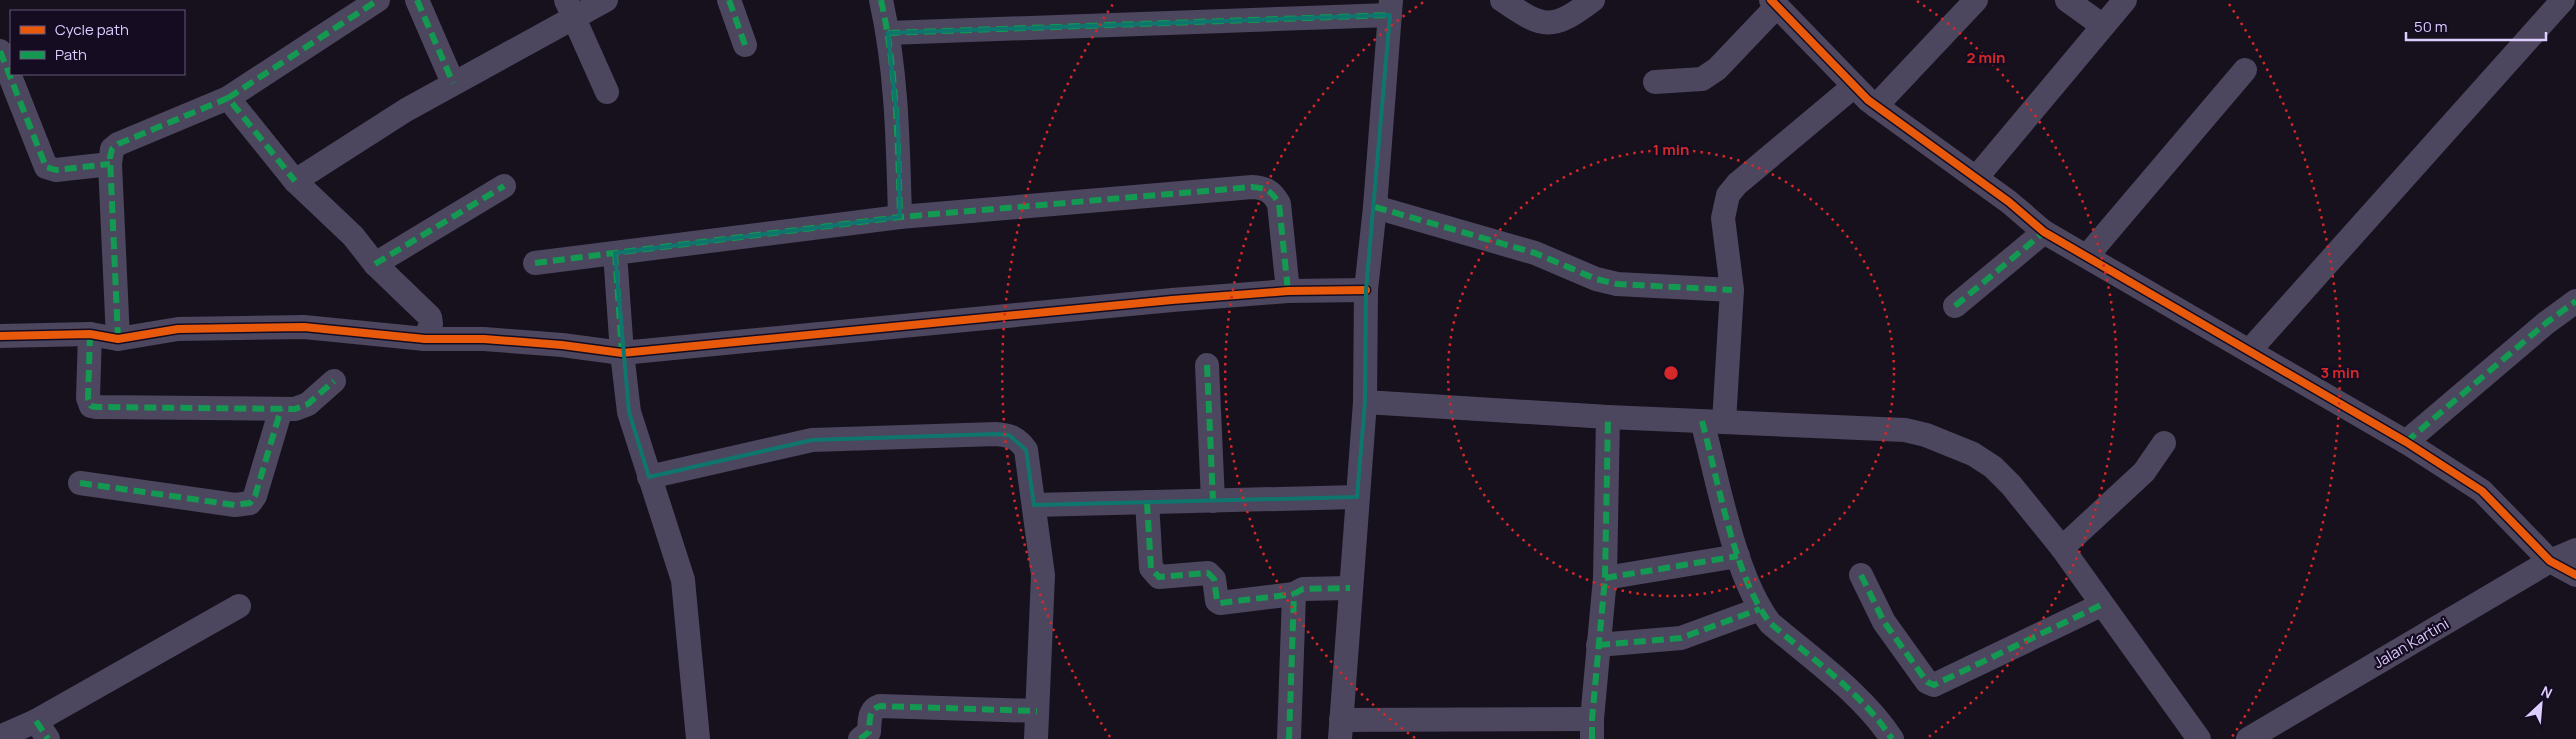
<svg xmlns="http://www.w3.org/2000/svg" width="2576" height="739" font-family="Manrope,sans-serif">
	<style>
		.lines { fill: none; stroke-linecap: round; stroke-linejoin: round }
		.minor { stroke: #4c465e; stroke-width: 24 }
		.quiet { stroke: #139951; stroke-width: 6; stroke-dasharray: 12 6; stroke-linecap: butt }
		.cycleway-casing { stroke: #150c22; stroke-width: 11 }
		.cycleway { stroke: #e8590c; stroke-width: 8 }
		.marked { fill: none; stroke: #0f766e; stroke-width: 4; stroke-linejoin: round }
		.ring { fill: none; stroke: #d62828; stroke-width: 2.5; stroke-dasharray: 2.5 5 }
		.labels { text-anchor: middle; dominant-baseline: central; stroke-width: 4.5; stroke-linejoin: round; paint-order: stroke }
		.street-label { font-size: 15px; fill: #decdff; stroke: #150c22 }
		.centre { fill: #d62828; stroke: #150c22; stroke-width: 2.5 }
		.ring-label { font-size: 15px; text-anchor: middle; font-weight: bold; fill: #d62828; stroke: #150c22; stroke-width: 4.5; stroke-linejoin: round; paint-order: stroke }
	</style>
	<rect width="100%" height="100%" fill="#16111d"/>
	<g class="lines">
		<g class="minor">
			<polyline points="417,0 453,83"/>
			<polyline points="566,0 607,92"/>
			<polyline points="729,0 745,45"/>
			<path d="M881,0c16,72 17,144 19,217"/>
			<path d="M1502,0c42,29 50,31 91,0"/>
			<polyline points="1771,0 1868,100 2009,202 2044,232 2406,442 2482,491 2550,561 2576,575"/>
			<polyline points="2067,0 2103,26"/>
			<polyline points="888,33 1390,15"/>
			<polyline points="0,51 46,167 56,170 110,164"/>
			<polyline points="1655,82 1702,79 1717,69 1777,6"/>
			<polyline points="228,98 378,0"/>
			<polyline points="1876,106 1976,0"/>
			<polyline points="1976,178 2125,0"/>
			<polyline points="295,181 406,110 606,0"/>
			<polyline points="1375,207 1535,253 1596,279 1617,284 1732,290"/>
			<polyline points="615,253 622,353 629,412 683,580 698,739"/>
			<polyline points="2087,256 2245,70"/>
			<path d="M535,263l365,-46 352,-30c14,1 20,4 27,17l9,87"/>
			<polyline points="375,264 504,186"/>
			<polyline points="1955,306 2044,232"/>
			<polyline points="90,334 88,398 91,406 96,407 295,409 308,404 334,381"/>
			<polyline points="0,336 90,334 118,339 178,329 304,327 425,339 484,339 562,345 622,353 1172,300 1288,291 1366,290"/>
			<polyline points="118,339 110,164 112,149 118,144 228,98 295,181 353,236 375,264 430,317 431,324 425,339"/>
			<polyline points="2250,350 2563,0"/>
			<polyline points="1207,365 1213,501"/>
			<polyline points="1365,402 1608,417 1905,430 1926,435 1973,454 1993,467 2011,485 2062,548 2199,739"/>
			<path d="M1702,421c16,59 32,155 68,202 41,35 93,71 122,116"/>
			<polyline points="1724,422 1732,290 1723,218 1728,195 1737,184 1854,86"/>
			<polyline points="2406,442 2546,323 2576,301"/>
			<path d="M649,477l163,-37 184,-6c14,1 22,4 30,16l17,125 -7,164"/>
			<polyline points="80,483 235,505 250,503 255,496 281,409"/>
			<polyline points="1147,502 1151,568 1159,577 1208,573 1214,579 1217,601 1220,603 1294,594"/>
			<polyline points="1034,505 1357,497"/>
			<polyline points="2062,548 2144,472 2164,443"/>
			<polyline points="1861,575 1884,622 1927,682 1934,685 2101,605"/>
			<polyline points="1605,578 1738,556"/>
			<polyline points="1598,645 1681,638 1760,609"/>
			<polyline points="1341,720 1592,719"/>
			<polyline points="36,721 48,739"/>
			<polyline points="0,737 36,721 239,606"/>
			<path d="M860,739l9,-7c1,-11 -1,-22 11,-26l157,5"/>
			<polyline points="1289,739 1294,594 1303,589 1350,588"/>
			<polyline points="1340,739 1365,402 1366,290 1375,207 1391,0"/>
			<polyline points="1592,739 1592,719 1605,578 1608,417"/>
			<polyline points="2248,739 2550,561 2576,550"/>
		</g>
		<g class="quiet">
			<polyline points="417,0 453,83"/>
			<polyline points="729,0 745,45"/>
			<path d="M881,0c16,72 17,144 19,217"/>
			<polyline points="888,33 1390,15"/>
			<polyline points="0,51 46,167 56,170 110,164"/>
			<polyline points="228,98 378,0"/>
			<polyline points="1375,207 1535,253 1596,279 1617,284 1732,290"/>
			<polyline points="615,253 622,353"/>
			<path d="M535,263l365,-46 352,-30c14,1 20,4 27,17l9,87"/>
			<polyline points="375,264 504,186"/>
			<polyline points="1955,306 2044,232"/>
			<polyline points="90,334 88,398 91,406 96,407 295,409 308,404 334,381"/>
			<polyline points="118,339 110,157 112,149 118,144 228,98 295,181"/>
			<polyline points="1207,365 1213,501"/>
			<path d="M1702,421c16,59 32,155 68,202 41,35 93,71 122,116"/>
			<polyline points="2406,442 2546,323 2576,301"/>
			<polyline points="80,483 235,505 250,503 255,496 281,409"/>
			<polyline points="1147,502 1151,568 1159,577 1208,573 1214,579 1217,601 1220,603 1294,594"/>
			<polyline points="1861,575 1884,622 1927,682 1934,685 2101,605"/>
			<polyline points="1605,578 1738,556"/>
			<polyline points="1598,645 1681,638 1760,609"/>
			<polyline points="36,721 48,739"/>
			<path d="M860,739l9,-7c1,-11 -1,-22 11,-26l157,5"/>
			<polyline points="1289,739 1294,594 1303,589 1350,588"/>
			<polyline points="1592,739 1592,719 1605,578 1608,417"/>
		</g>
		<defs>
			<g id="cycleway">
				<polyline points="1771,0 1868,100 2009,202 2044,232 2406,442 2482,491 2550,561 2576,575"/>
				<polyline points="0,336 90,334 118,339 178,329 304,327 425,339 484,339 562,345 622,353 1172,300 1288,291 1366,290"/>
			</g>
		</defs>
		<use href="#cycleway" class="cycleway-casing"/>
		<use href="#cycleway" class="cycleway"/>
	</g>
	<path class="marked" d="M1390,15l-24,275 -1,112 -8,95 -323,8 -8,-55 -17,-15 -13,-1 -184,6 -163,37 -20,-65 -14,-159 285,-36 -2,-90 -10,-94z"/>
	<g class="ring">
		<circle cx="1671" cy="373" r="223"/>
		<path d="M1415 738A446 446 0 0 1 1425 1M1917 1A446 446 0 0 1 1927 738"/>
		<path d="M1110 737A669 669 0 0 1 1113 4M2229 4A669 669 0 0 1 2232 737"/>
	</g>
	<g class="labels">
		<g class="street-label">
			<text transform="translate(2411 643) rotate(-30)">Jalan Kartini</text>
		</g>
	</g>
	<circle cx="1671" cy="373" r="8" class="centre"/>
	<g class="ring-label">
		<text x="1986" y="63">2 min</text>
		<text x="1671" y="155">1 min</text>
		<text x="2340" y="378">3 min</text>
	</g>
	<rect x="10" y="10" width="175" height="65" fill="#150c22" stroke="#65597a"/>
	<rect x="20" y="26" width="25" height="8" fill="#e8590c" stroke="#65597a"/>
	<text x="55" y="35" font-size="15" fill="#decdff">Cycle path</text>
	<rect x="20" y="51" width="25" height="8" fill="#139951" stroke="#65597a"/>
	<text x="55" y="60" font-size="15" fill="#decdff">Path</text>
	<g transform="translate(2541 704) rotate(26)" stroke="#150c22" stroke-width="4" paint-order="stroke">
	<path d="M0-4L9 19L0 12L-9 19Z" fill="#decdff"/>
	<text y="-8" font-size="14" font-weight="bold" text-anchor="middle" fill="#decdff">N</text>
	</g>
	<path d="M2406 32v8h140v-8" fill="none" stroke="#decdff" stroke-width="2.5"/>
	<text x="2414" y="32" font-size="15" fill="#decdff" stroke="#150c22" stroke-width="4" paint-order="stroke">50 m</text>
</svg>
